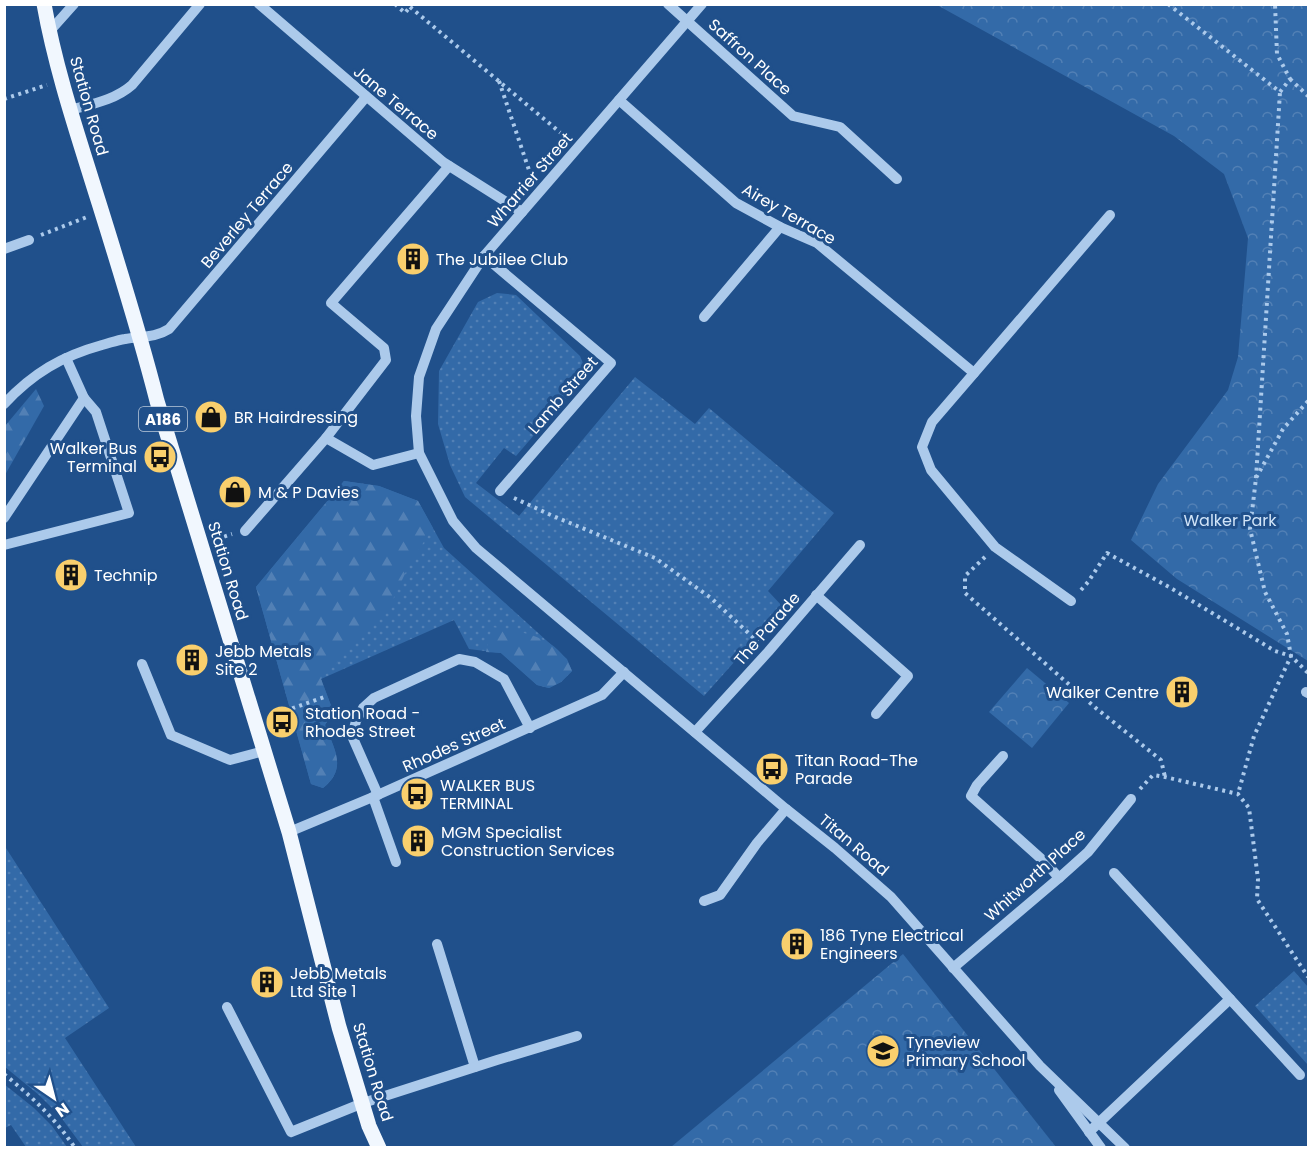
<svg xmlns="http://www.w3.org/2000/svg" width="1313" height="1152" font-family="Poppins,sans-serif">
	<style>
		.grass { fill: url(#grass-dots) }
		.forest { fill: url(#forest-firs) }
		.park { fill: url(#park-crowns) }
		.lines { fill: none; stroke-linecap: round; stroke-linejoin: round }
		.path { stroke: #accaeb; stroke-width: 4; stroke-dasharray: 3 4.5; stroke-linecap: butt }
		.minor { stroke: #accaeb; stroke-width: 10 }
		.major { stroke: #f1f7fe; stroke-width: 15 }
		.labels { text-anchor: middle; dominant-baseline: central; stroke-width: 6; stroke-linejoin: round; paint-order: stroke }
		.shield { fill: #20508b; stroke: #bccadc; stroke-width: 1.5 }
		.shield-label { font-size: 15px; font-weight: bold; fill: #fff }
		.street-label { font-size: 16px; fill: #fff; stroke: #20508b }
		.poi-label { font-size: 16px; fill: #fff; stroke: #20508b; text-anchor: start }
		.park-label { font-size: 16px; fill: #d1e4f8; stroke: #20508b }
	</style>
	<defs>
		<pattern id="grass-dots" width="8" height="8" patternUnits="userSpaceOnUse" patternTransform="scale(1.5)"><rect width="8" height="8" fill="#336aa8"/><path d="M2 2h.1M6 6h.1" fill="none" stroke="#5280b5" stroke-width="1.8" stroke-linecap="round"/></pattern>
		<pattern id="forest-firs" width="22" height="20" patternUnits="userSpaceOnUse" patternTransform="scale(1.5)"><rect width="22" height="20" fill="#336aa8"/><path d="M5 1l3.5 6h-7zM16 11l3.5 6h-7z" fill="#5280b5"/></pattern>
		<pattern id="park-crowns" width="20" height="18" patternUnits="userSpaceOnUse" patternTransform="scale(1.5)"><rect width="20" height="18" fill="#336aa8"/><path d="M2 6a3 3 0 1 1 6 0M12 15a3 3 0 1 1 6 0" fill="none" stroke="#5280b5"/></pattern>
	</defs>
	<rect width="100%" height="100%" fill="#20508b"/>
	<g class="grass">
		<polygon points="497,293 516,295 580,356 585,368 583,378 516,456 504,448 476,483 519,516 635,377 695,424 709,408 834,513 768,591 783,607 704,696 465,497 450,465 438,424 439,371 478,302"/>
		<path d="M344,481l35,5 39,15 26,47 123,111 5,12 -11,11 -12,6 -12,-3 -36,-32 -32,-4 -15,-29 -133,59 12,32 -8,14c9,24 23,43 -2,63l-12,-4 -55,-197z"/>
		<polygon points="4,845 109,1008 65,1038 136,1147 83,1147 60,1116 39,1095 5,1067"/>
		<polygon points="1294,971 1308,987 1308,1065 1255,1006"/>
		<polygon points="4,1084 34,1108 52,1126 67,1147 26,1147 11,1125 5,1128"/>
	</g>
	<g class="forest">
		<polygon points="36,389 44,406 5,475 5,426"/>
		<path d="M344,481l35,5 39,15 15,27 -23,35 -22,47 -67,69 12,32 -8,14c9,24 23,43 -2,63l-12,-4 -55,-197z"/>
		<path d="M492,627c32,5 67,10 80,44l-11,11 -12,6 -12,-3 -36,-32 -15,-1z"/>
	</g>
	<g class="park">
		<polygon points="937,5 1308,5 1308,661 1177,579 1131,540 1158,484 1228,390 1238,357 1248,238 1224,174 1174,136"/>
		<polygon points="1027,668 1069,703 1032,748 989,712"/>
		<polygon points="903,954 1056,1147 671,1147"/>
	</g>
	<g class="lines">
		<g class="path">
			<polyline points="395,4 405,13 412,4"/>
			<polyline points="1168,4 1280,92 1290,79 1277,54 1275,4"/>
			<polyline points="410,7 568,139"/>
			<polyline points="1290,79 1308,96"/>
			<polyline points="499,81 532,179"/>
			<polyline points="4,99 47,85"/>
			<polyline points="41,235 87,217"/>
			<polyline points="1308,401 1283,429 1256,478 1250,529 1265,592 1287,634 1291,656 1308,673"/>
			<polyline points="1256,478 1280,92"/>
			<polyline points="514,498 553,516 655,558 711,598 758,642"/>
			<polyline points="217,539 232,534"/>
			<polyline points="985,557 965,576 965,593 1097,709 1161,760 1165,777"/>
			<polyline points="1081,590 1088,582 1107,553 1169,587 1275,651 1291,656 1254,736 1238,794"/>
			<polyline points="271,716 327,696"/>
			<polyline points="1140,789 1153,775 1165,777 1238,794 1249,808 1258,879 1257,899 1308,977"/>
			<path d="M4,1074c28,23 51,44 71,74"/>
		</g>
		<g class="minor">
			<polyline points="259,4 443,162 522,212"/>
			<polyline points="668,4 793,116 840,127 897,179"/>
			<polyline points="702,4 484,256 436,329 419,377 416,416 419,453 453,521 476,548 786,809 835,848 891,897 1040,1066 1125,1148"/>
			<polyline points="49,32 74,4"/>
			<polyline points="619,100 736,203 780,227 817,243 974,373"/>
			<path d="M70,110c22,-6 45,-10 62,-25l68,-81"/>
			<polyline points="4,249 29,240"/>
			<polyline points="484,256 611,363 500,491"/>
			<polyline points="704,317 780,227"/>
			<path d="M4,404c29,-31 58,-48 98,-59 8,-2 15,-5 23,-6 15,-3 30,-1 44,-10l197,-232"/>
			<polyline points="326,438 386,360 384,348 331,303 449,166"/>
			<polyline points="4,518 84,398"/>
			<polyline points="245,531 326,438 373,465 419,453"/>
			<polyline points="4,545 129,513 96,412 84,398 66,358"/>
			<polyline points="816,595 908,676 876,714"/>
			<polyline points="1071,601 995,547 931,470 922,447 932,422 1110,215"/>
			<polyline points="142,664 171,735 230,760 264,751"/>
			<polyline points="1306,692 1308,693"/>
			<polyline points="695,732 768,652 860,545"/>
			<polyline points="1003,756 977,785 971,796 1047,864 1059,878"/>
			<polyline points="378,795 352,736 356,721 363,708 374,698 459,659 475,662 504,679 530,728"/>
			<polyline points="373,797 396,862"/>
			<polyline points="289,832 373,797 602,695 624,672"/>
			<polyline points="704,901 720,895 757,843 786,809"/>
			<polyline points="437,944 475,1067"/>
			<polyline points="953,968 1059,878 1088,852 1131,799"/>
			<polyline points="1230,999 1300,1075"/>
			<polyline points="227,1007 291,1132 363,1103 497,1060 577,1036"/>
			<polyline points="1059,1090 1101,1148"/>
			<polyline points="1089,1132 1230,999 1114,873"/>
		</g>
		<path class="major" d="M44,4c10,56 27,110 44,164 24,77 49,154 69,233l132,431 50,195 30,99 10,22"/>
	</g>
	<defs>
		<symbol id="building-disc" viewBox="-11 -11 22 22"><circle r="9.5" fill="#f9cf6d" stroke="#20508b"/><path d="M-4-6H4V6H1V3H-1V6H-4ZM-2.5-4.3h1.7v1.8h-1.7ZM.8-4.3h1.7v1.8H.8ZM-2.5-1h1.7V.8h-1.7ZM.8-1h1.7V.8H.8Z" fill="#111"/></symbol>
		<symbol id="shop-disc" viewBox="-11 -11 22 22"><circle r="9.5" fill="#f9cf6d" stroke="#20508b"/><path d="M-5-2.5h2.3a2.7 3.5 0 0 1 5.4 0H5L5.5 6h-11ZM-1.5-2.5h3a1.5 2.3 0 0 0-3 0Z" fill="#111"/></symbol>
		<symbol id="bus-disc" viewBox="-11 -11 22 22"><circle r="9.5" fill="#f9cf6d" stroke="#20508b"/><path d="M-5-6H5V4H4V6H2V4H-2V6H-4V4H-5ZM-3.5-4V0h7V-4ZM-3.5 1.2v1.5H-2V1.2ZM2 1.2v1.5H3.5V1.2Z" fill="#111"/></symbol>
		<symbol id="school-disc" viewBox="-11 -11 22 22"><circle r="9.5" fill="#f9cf6d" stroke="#20508b"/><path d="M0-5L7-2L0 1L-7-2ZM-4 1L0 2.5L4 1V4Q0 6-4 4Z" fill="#111"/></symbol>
	</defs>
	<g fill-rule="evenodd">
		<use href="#building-disc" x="394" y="240" width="38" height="38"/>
		<use href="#shop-disc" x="192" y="398" width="38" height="38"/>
		<use href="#bus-disc" x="141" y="438" width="38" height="38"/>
		<use href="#shop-disc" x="216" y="473" width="38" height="38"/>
		<use href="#building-disc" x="52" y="556" width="38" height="38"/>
		<use href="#building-disc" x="173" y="641" width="38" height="38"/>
		<use href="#building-disc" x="1163" y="673" width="38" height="38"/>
		<use href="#bus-disc" x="263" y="703" width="38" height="38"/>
		<use href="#bus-disc" x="753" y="750" width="38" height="38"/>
		<use href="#bus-disc" x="398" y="775" width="38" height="38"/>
		<use href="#building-disc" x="399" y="822" width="38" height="38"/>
		<use href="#building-disc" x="778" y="925" width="38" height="38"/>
		<use href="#building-disc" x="248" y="963" width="38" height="38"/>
		<use href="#school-disc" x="864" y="1032" width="38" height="38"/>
	</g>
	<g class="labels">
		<rect class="shield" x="139" y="407" width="48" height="24" rx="4.5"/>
		<g class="shield-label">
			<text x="163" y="419">A186</text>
		</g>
		<g class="street-label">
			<text transform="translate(750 57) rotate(42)">Saffron Place</text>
			<text transform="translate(396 103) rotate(40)">Jane Terrace</text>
			<text transform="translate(89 106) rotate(74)">Station Road</text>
			<text transform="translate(530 180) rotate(-49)">Wharrier Street</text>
			<text transform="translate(789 214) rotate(30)">Airey Terrace</text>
			<text transform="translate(247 215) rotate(-50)">Beverley Terrace</text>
			<text transform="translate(563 395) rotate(-49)">Lamb Street</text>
			<text transform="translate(228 571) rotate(73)">Station Road</text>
			<text transform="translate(767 629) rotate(-49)">The Parade</text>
			<text transform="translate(454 745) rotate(-24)">Rhodes Street</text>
			<text transform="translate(854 845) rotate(40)">Titan Road</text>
			<text transform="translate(1035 875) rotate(-42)">Whitworth Place</text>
			<text transform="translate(373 1072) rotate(73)">Station Road</text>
		</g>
		<g class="poi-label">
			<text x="436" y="259">The Jubilee Club</text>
			<text x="234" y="417">BR Hairdressing</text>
			<text x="137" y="448" text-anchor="end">Walker Bus<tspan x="137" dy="18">Terminal</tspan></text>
			<text x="258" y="492">M &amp; P Davies</text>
			<text x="94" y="575">Technip</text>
			<text x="215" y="651">Jebb Metals<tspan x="215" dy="18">Site 2</tspan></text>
			<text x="1159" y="692" text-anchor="end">Walker Centre</text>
			<text x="305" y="713">Station Road -<tspan x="305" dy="18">Rhodes Street</tspan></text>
			<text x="795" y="760">Titan Road-The<tspan x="795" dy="18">Parade</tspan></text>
			<text x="440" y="785">WALKER BUS<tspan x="440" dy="18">TERMINAL</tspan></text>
			<text x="441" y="832">MGM Specialist<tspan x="441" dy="18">Construction Services</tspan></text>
			<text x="820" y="935">186 Tyne Electrical<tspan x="820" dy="18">Engineers</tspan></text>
			<text x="290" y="973">Jebb Metals<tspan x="290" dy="18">Ltd Site 1</tspan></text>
			<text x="906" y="1042">Tyneview<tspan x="906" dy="18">Primary School</tspan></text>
		</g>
		<g class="park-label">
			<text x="1230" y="520">Walker Park</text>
		</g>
	</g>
	<rect width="1313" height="1152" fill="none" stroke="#ffffff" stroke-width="12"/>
	<g transform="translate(54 1098) rotate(145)" stroke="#20508b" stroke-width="4.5" paint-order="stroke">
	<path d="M0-4.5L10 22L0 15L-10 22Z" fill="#ffffff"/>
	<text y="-9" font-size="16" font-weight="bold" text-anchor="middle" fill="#ffffff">N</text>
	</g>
</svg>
